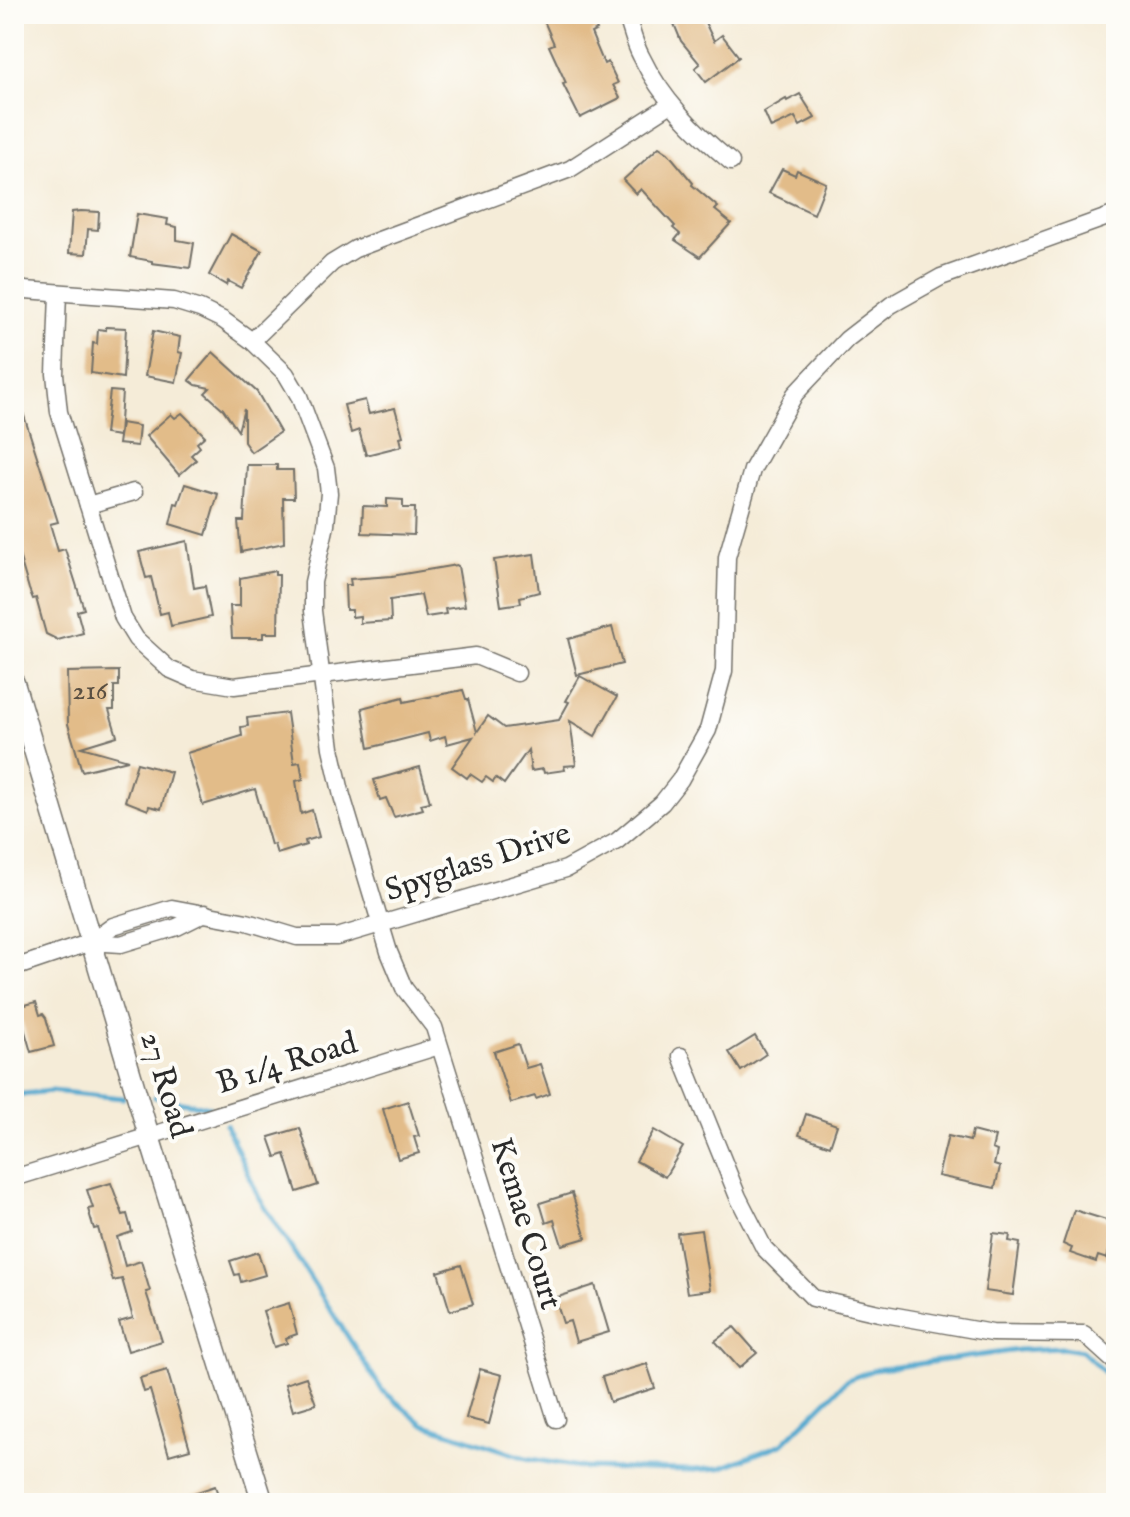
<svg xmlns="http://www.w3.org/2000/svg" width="1130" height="1517" font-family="'IM FELL English',serif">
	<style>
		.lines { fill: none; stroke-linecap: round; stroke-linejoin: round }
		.stream { stroke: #53a9cf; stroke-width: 5 }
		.building { fill: #e2bc89 }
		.minor-casing { stroke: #726f68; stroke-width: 19 }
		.tertiary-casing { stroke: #726f68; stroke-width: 23 }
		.minor { stroke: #fff; stroke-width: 16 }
		.tertiary { stroke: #fff; stroke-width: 20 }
		.labels { text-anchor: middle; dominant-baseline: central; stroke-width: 8; stroke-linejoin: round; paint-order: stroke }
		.number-label { font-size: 28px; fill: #594f42 }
		.street-label { font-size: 32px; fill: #2b2b2b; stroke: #fdfcf7 }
	</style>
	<rect width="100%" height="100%" fill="#fdfcf7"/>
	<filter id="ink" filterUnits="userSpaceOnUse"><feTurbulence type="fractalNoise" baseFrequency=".0125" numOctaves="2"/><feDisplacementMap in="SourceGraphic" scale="16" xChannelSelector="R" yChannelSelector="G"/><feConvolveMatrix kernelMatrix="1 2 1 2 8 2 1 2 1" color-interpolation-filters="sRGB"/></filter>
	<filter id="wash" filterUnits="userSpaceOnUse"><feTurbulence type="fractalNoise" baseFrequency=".006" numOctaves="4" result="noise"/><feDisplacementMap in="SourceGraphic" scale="32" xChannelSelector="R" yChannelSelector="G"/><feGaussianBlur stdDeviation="1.8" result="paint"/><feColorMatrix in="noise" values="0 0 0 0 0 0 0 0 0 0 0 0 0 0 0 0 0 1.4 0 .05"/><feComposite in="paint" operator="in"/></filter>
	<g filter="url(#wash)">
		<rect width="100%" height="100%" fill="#f5ecd8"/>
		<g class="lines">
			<g class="stream">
				<polyline points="14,1095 51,1091 123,1098"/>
				<polyline points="155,1097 209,1107"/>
				<polyline points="226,1125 259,1198 382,1390 423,1424 526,1458 585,1468 694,1470 720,1468 782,1444 847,1380 873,1370 1018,1350 1062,1348 1082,1351 1116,1383"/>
			</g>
		</g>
		<g id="blocks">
			<g class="building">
				<polygon points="541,14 589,14 597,30 591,33 604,64 608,62 618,83 613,85 620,98 580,118 563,84 566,83 549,46 554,44"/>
				<polygon points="670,14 701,14 714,41 722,35 739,57 706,82 695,68 700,64 681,41"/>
				<polygon points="800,94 815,118 800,126 795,117 771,128 764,112 786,99 787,101"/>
				<polygon points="659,147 668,153 693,183 692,185 718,207 715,210 731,223 700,257 675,240 680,234 673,228 675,226 641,189 636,194 623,180"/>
				<polygon points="782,169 795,175 797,170 826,183 814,214 769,193"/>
				<polygon points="81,211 99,212 98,230 88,229 86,254 69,253 72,212"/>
				<polygon points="137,214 168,219 167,225 177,227 177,240 194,243 190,268 152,263 152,261 130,257"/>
				<polygon points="231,234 262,251 241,288 228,281 226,285 209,275"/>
				<polygon points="106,327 126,328 123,378 91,373 93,343 97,344 98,329 106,330"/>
				<polygon points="153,331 180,337 178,352 182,353 176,382 145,376"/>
				<polygon points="213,352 257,392 280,432 251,452 244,442 244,409 238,431 223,409 205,393 210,388 196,385 189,380"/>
				<polygon points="110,391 122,392 119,436 105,434"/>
				<polygon points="18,397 58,522 50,524 58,551 65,549 84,609 77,611 83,633 58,640 46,634 36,598 33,599 29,589 17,548 14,549 14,398"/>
				<polygon points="365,400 369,414 395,408 403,436 400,437 402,446 366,455 359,430 351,433 344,405"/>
				<polygon points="182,413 205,436 197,443 200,447 191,455 196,460 179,475 146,436 171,414 175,418"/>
				<polygon points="121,423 139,426 137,446 118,444"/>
				<polygon points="247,465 277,465 277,470 293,470 294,498 283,498 284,543 241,552 238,521 244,521"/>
				<polygon points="185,484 218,494 206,535 170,524 175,503 178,504"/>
				<polygon points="387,499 403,500 403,508 415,508 414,535 362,533 363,506 387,507"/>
				<polygon points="187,541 194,588 205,586 211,617 171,626 168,612 160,614 151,577 146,578 139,552"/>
				<polygon points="534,554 539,592 520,597 521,603 501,606 494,560"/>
				<polygon points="456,565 458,566 465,606 445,609 446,614 426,617 421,595 390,600 391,621 360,623 360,616 352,617 352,610 346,610 345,585 351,585 350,579 392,576"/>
				<polygon points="275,571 275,575 279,575 278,633 263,633 263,638 232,638 230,606 240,606 240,578"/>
				<polygon points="612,627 622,664 577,675 568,639"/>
				<polygon points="119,671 119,686 114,686 114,710 109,710 117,736 81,747 128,760 82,771 68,724 67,672"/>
				<polygon points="580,676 617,697 595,736 570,721 576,765 564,766 565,770 544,773 543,769 531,771 528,750 504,784 496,778 493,782 486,777 482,782 470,774 467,778 452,767 473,737 447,744 445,736 430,741 428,733 369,748 362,708 403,697 404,702 463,690 466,699 468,699 477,732 488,716 504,728 559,720 569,702 566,701"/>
				<polygon points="287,713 294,763 300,762 303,779 296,781 301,814 312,810 319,837 305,841 306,845 277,854 274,844 271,845 255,789 203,805 187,753 242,736 241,727 248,726 247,718"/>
				<polygon points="137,763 171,772 161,809 149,806 148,810 125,801"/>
				<polygon points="420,767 430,802 421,804 423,809 394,817 386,798 380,800 374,780"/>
				<polygon points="36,1002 40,1015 43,1014 46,1018 54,1046 31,1052 18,1007"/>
				<polygon points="755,1036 766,1054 741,1071 729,1052"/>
				<polygon points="518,1044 526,1068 540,1064 550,1094 536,1099 535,1096 511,1103 494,1052"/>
				<polygon points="408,1101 419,1136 414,1137 419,1153 398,1159 383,1109"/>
				<polygon points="806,1114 837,1125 830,1146 799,1135"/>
				<polygon points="300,1128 318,1185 297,1192 285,1154 276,1157 269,1137"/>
				<polygon points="654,1130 683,1147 665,1177 636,1161"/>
				<polygon points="972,1131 995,1137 992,1149 997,1151 994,1165 1000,1167 995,1188 938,1176 948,1136 970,1141"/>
				<polygon points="111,1183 123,1215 127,1214 132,1232 117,1237 125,1266 141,1261 150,1291 146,1292 162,1341 128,1351 119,1322 133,1318 122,1279 113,1281 98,1228 94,1229 88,1209 93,1208 87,1190"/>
				<polygon points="572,1193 586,1238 562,1245 554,1220 546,1223 540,1203"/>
				<polygon points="1074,1210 1116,1223 1107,1259 1098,1256 1096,1262 1070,1253 1072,1248 1063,1244"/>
				<polygon points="701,1230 710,1290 687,1293 677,1233"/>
				<polygon points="993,1233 1010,1235 1009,1241 1020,1243 1013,1295 985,1291"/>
				<polygon points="258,1252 265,1275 241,1282 239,1274 235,1275 230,1261"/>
				<polygon points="461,1265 473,1304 450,1311 438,1272"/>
				<polygon points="595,1285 609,1332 576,1342 570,1321 563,1323 555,1298"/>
				<polygon points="289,1303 297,1334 286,1338 287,1343 274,1347 263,1311"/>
				<polygon points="734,1327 757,1353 739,1368 715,1341"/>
				<polygon points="647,1364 655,1388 610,1402 602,1377"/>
				<polygon points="480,1369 502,1375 489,1424 466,1418"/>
				<polygon points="167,1370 190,1449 169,1455 150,1390 144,1392 140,1378"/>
				<polygon points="306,1377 316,1404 293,1411 285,1384"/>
				<polygon points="215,1486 221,1503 173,1503 173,1500"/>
			</g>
		</g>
	</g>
	<g filter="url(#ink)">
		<use href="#blocks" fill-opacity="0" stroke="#726f68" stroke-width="2"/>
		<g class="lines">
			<defs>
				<g id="minor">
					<path d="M626,14c5,14 8,29 15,42 21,44 54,76 90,106"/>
					<polyline points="14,287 25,290 174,301 200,309 223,320 252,341 286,374 299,396 326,468 329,493 326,525 313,582 313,611 331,748 342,796 389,952 404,988 434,1027 556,1419"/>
					<polyline points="58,293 55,374 59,412 123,618 136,639 169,669 192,679 234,686 476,656 517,673"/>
					<polyline points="252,341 332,263 355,249 570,169 671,104"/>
					<polyline points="88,505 134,492"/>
					<polyline points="91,942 121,944 177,927 205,913"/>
					<polyline points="14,968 91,942 113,926 172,908 247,922 297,937 337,937 566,869 617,841 662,803 680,780 708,730 724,671 727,557 752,470 795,394 847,339 891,305 941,277 1116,214"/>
					<polyline points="681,1056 738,1197 764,1248 813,1298 879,1313 992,1333 1084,1334 1116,1363"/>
					<polyline points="14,1178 439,1046"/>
				</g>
				<polyline id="tertiary" points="14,683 149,1136 263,1503"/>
			</defs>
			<use href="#minor" class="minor-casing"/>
			<use href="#tertiary" class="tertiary-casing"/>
			<use href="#minor" class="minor"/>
			<use href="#tertiary" class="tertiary"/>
		</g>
	</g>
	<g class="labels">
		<g class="number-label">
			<text x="90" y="691">216</text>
		</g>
		<g class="street-label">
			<text transform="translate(478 863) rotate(-18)">Spyglass Drive</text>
			<text transform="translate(287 1064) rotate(-17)">B 1/4 Road</text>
			<text transform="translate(165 1085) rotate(73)">27 Road</text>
			<text transform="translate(525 1224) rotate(73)">Kemae Court</text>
		</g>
	</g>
	<rect width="1130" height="1517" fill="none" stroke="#fdfcf7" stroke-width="48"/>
</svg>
